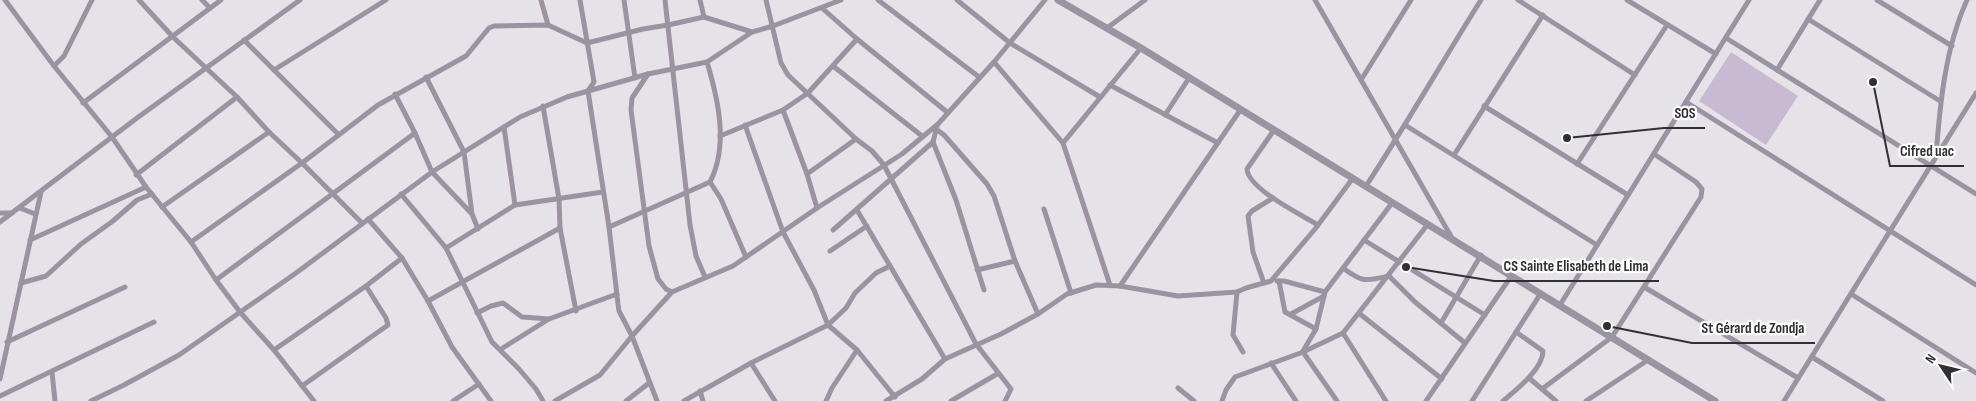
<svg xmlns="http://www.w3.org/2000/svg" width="1976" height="401" font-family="'Sofia Sans Condensed',sans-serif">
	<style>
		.green { fill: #c9bad3 }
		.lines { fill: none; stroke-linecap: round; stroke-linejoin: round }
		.minor { stroke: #9c93a2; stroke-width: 5 }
		.tertiary { stroke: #9c93a2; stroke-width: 7 }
		.leader { fill: none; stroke: #302f31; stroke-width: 2 }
		.callout-dot { fill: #302f31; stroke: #fff; stroke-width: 2 }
		.callout-label { font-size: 15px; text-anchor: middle; font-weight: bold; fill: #302f31; stroke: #fff; stroke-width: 4.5; stroke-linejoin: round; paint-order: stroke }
	</style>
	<rect width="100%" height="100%" fill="#e6e3e8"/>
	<polygon class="green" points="1731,52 1798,96 1766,145 1699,101"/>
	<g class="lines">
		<g class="minor">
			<polyline points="5,0 54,66 112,137 146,187 191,242 216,280 240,312 274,350 314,401"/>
			<polyline points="139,0 173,37 237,97 269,132 302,163 362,223"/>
			<polyline points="202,0 210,8"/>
			<polyline points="541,0 548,25"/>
			<polyline points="580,0 594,82 588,91 609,227 618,304 619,311 632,336 657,401"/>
			<polyline points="624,0 635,78"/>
			<polyline points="665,0 690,225 696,256 705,277"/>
			<polyline points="700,0 704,17"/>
			<polyline points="766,0 781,63 788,75 856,139 872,151 884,165 976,344 1011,389 1005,401"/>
			<polyline points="878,0 979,77"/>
			<polyline points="957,0 1010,43 1100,97"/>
			<polyline points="1315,0 1452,238"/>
			<polyline points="1518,0 1635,75"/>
			<polyline points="1627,0 1716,54"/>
			<polyline points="1877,0 1952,46"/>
			<polyline points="822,8 857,39 947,112"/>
			<polyline points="1808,19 1940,101"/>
			<polyline points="1107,28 1145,0"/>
			<polyline points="1726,38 1976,194"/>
			<polyline points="244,40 338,134"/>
			<polyline points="994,62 1063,143 1110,285"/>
			<polyline points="54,66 64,56 92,0"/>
			<polyline points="833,66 922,136"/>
			<polyline points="274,70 386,0"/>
			<polyline points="1777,70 1820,0"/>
			<polyline points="648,74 632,98 631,110 649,246 658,279 666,289 672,292"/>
			<polyline points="426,77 464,152 472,214 478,229"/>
			<polyline points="1361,80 1411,0"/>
			<polyline points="1110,85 1218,143"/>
			<polyline points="395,94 415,133 432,172 472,214"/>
			<polyline points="1686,102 1976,285"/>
			<polyline points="83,103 221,0"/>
			<polyline points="543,106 559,199 560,228 576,311"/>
			<polyline points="1484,106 1628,195"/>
			<polyline points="783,110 807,174 817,208"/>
			<polyline points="1165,115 1189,78"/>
			<polyline points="745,125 783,232 814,290 828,325 857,350 895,397"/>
			<polyline points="1405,125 1597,245"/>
			<polyline points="504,127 515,205"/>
			<polyline points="936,129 944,135 987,184 994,196 1015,261 1038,314"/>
			<path d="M1274,130l-27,39c1,20 55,46 71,56"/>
			<polyline points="720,136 783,110 808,93 857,39"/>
			<polyline points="933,142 956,200 984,290"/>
			<polyline points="1063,143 1141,48"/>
			<polyline points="1454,155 1543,15"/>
			<path d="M1936,156c4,-52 9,-108 31,-156"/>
			<polyline points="1577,164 1667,25"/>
			<polyline points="807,174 856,139"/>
			<polyline points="136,175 237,97"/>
			<polyline points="710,182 721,199 746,257"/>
			<path d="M1366,186c40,-61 76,-124 115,-186"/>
			<polyline points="401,194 446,248 492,342 519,369 536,389 543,401"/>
			<polyline points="162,207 269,132"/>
			<polyline points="20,208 35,214"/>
			<polyline points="1044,209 1071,293"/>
			<polyline points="857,210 945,359"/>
			<polyline points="0,213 12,213"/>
			<polyline points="368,219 402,258 428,301 452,347 491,401"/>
			<polyline points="0,222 137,118 300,0"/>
			<path d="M609,227l101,-45c19,-37 8,-83 -3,-120"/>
			<polyline points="833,230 933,142 937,126"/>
			<polyline points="30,240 146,187"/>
			<polyline points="1364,240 1485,315"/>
			<polyline points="191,242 302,163 378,105 466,56 489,28 494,26 548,25 587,43 643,29 668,25 704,17 752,32"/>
			<polyline points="446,248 515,205 603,192"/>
			<polyline points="830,251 867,226"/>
			<path d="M1343,268c20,15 22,13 46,8l26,26 50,41"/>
			<polyline points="977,270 1015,261"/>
			<polyline points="216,280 415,133"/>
			<polyline points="1277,281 1284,281 1325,292"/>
			<polyline points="1279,281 1285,312 1316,329"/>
			<polyline points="21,283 46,276 81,244 113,221 137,200 152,194"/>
			<polyline points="1264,283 1253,252 1248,216 1252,211 1273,198"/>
			<polyline points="1120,286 1241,109"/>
			<polyline points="1644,287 1798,378"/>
			<polyline points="1237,292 1233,335 1243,352"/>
			<polyline points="1851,294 1976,373"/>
			<polyline points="428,301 560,228"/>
			<polyline points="1560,305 1749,0"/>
			<polyline points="477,313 491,306 503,303 522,317 549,319"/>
			<polyline points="1291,314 1324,296"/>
			<polyline points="1360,314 1442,379"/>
			<polyline points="1441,323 1481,255"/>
			<polyline points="1343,333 1386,401"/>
			<polyline points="7,342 125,287"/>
			<polyline points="501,349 549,319 617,294"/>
			<polyline points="274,350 366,286 402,258"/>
			<polyline points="1303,351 1316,329 1325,292 1392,203"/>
			<polyline points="1303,352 1337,401"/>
			<polyline points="1812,357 1883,401"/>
			<polyline points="751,363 775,401"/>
			<polyline points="1271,363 1296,401"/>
			<polyline points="52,372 55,401"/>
			<polyline points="1529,378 1556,401"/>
			<polyline points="0,379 41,192"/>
			<polyline points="302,386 388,325 386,318 366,286"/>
			<polyline points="1178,388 1194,401"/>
			<polyline points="1542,389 1612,337 1701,197 1702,189 1696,182 1654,154"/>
			<polyline points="700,391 703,401"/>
			<polyline points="0,396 154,322"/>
			<polyline points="91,401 124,385 179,355 296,273 432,172 520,117 567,97 648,74 707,62 752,32 773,26 841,0"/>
			<polyline points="453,401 479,384"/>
			<polyline points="555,401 600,375 632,336 672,292 733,266 817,208 902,154 938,124 994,62 1045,0"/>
			<polyline points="626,401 649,383"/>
			<polyline points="684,401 751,363 828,325 846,308 855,293 876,273 890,266"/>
			<polyline points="826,401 832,388 857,350"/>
			<polyline points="886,401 922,379 945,359 1001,334 1038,314 1067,294 1096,285 1120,286 1178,296 1237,292 1246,288 1271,281 1315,229 1353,178"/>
			<polyline points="951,401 997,374"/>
			<polyline points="1222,401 1226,390 1235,377 1303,352 1343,333 1428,224"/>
			<polyline points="1426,401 1512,275"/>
			<polyline points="1472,401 1541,293"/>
			<path d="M1503,401c13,-11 40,-32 40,-50l-27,-19"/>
			<polyline points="1586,401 1648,360"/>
			<polyline points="1784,401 1976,93"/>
		</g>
		<polyline class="tertiary" points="1058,0 1141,48 1715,401"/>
	</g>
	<path class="leader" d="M1567 138L1664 128H1705M1873 82L1890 166H1964M1406 267L1494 281H1659M1607 326L1692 343H1815"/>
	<g class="callout-dot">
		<circle cx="1567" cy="138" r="5"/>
		<circle cx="1873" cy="82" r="5"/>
		<circle cx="1406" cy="267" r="5"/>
		<circle cx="1607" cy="326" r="5"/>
	</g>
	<g class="callout-label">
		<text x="1685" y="118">SOS</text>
		<text x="1927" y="156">Cifred uac</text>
		<text x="1576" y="271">CS Sainte Elisabeth de Lima</text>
		<text x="1753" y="333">St Gérard de Zondja</text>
	</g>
	<g transform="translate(1941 366) rotate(305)" stroke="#ffffff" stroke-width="4" paint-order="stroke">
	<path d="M0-4L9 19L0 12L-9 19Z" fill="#302f31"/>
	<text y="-8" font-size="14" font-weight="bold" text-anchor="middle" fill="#302f31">N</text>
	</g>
</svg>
